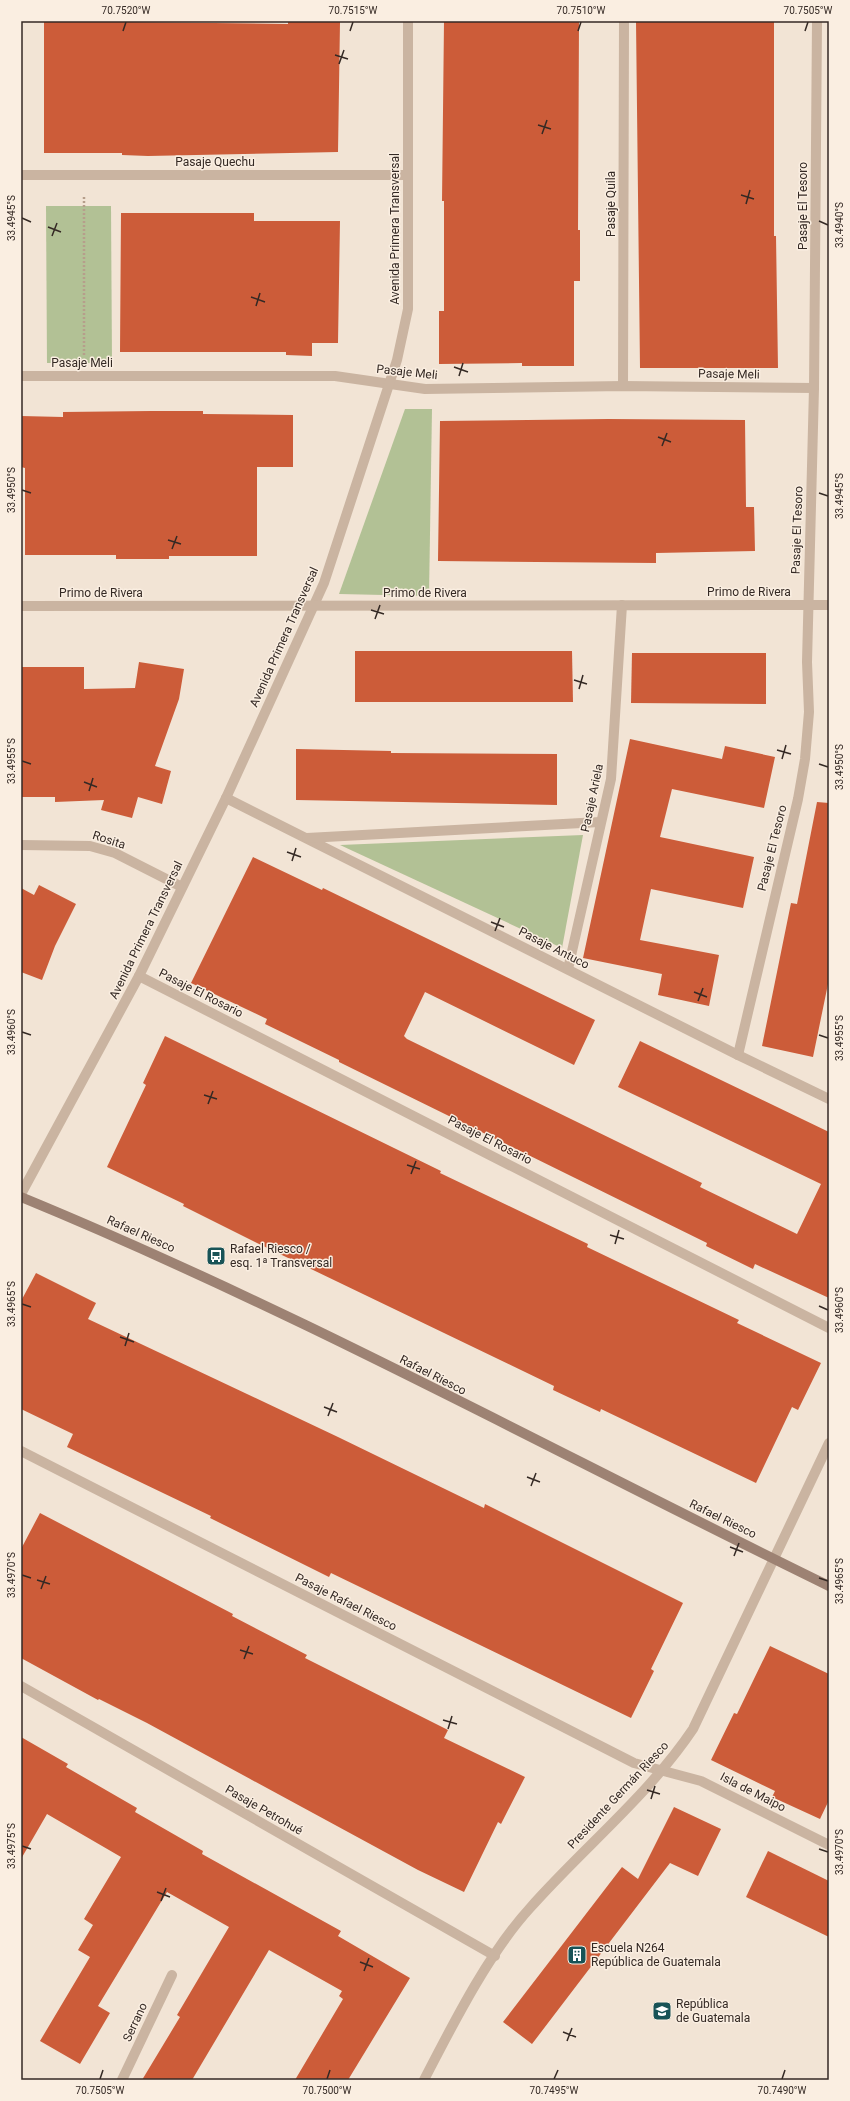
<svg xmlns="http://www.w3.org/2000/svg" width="850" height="2101" font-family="Roboto,sans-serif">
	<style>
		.green { fill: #b2c195 }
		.building { fill: #cc5c39 }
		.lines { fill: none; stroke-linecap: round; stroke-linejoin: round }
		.path { stroke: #b69e8b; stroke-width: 2.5; stroke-dasharray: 2 2; stroke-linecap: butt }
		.minor { stroke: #cab4a1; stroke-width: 10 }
		.tertiary { stroke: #cab4a1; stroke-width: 10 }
		.secondary { stroke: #9d8273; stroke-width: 10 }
		.ticks { fill: none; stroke: #342924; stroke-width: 1.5 }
		.labels { text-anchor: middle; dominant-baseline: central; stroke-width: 3; stroke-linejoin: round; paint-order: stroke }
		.street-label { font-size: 12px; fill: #342924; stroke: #faeee1 }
		.poi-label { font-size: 12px; fill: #342924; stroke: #faeee1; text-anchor: start }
		.neatline { fill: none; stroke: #342924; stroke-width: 1.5 }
		.ticks-label { font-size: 10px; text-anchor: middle; fill: #342924 }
	</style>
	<rect width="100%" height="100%" fill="#f2e4d5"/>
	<g class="green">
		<polygon points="46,206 111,206 112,363 47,363"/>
		<polygon points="405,409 432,409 429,596 339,594"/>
		<polygon points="583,835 562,948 340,845"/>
	</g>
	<g class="building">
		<polygon points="44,21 288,24 288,21 340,22 338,152 148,156 122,155 122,153 44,153"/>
		<polygon points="444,21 579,21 578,230 580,230 580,281 574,281 574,366 522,366 522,363 439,364 439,311 444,311 444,201 442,201"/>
		<polygon points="636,21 774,21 774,236 776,236 778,368 640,368"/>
		<polygon points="121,213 254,213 254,221 340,221 338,343 312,343 312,356 286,355 286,352 120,352"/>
		<polygon points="151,411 203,411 203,414 293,415 293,467 257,467 257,556 169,556 169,559 116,559 116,555 25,555 25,468 21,467 21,416 63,417 63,412"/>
		<polygon points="608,419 745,420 746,507 754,507 755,551 656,553 656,563 438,561 440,421"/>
		<polygon points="355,651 572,651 573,702 355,702"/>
		<polygon points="632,653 766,653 766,704 631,703"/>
		<polygon points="139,662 184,669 179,699 155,766 171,771 162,804 138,797 132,818 101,810 104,800 55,802 55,797 21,797 21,667 84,667 84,689 135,688"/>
		<polygon points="630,739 722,759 725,746 775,757 764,808 672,789 660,837 754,857 743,908 651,889 640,940 719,955 709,1006 658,995 662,974 583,958"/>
		<polygon points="296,749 391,751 391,753 557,754 557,805 296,800"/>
		<polygon points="817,802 829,803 829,979 813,1057 762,1046 791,903 797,904"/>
		<polygon points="253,857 322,890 323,888 595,1020 574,1065 425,992 404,1036 407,1039 702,1183 700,1187 797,1234 821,1184 618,1087 640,1041 829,1132 829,1298 755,1264 753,1269 706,1246 707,1243 339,1062 339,1060 265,1024 267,1019 191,983"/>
		<polygon points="39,885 76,904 55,946 42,980 21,972 21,888 34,895"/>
		<polygon points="165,1036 441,1171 440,1173 588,1244 587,1247 739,1320 737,1323 821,1363 798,1410 792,1407 756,1483 601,1409 600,1412 553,1390 554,1386 257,1243 183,1206 184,1204 107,1167 146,1085 143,1083"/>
		<polygon points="36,1273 96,1303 88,1319 338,1437 484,1508 485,1504 683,1603 651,1669 654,1671 631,1718 331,1573 329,1577 210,1518 211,1516 67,1447 73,1434 21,1409 21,1301"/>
		<polygon points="40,1513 233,1614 232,1616 307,1655 305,1658 448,1730 444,1738 525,1777 501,1824 498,1822 464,1892 418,1870 147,1723 99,1699 98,1700 21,1658 21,1549"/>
		<polygon points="770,1646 829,1674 829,1800 820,1819 772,1797 775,1791 711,1760 734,1713 737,1714"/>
		<polygon points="21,1737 68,1764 66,1767 137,1808 135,1812 203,1851 202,1854 341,1931 338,1936 410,1978 348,2080 295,2080 343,1999 339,1996 342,1991 269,1950 192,2080 142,2080 180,2017 177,2015 229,1927 167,1892 98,2006 110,2013 80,2064 40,2041 90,1957 78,1950 93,1925 84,1919 121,1857 47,1814 21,1859"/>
		<polygon points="674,1807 721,1829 698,1876 670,1863 532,2044 503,2022 622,1867 638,1879"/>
		<polygon points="768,1851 829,1881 829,1937 746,1897"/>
	</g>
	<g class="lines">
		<polyline class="path" points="84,355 84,196"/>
		<g class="minor">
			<polyline points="21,175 408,175"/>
			<polyline points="21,376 335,376 425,389 623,386 814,388"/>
			<polyline points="623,386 624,21"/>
			<polyline points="226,798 738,1055 829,1099"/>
			<polyline points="307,838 600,822"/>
			<polyline points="21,845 90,846 115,853 182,887"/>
			<polyline points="568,969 611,779 622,605"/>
			<polyline points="139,976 829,1328"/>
			<polyline points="738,1055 798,799 805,759 809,712 807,662 814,388 817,21"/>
			<polyline points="21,1194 139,976 226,798 324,583 397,360 408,309 408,21"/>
			<polyline points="21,1451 634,1763 701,1781 829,1845"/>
			<polyline points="21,1686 495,1956"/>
			<polyline points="122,2080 172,1975"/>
			<path d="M424,2080c29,-56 64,-126 106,-172 53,-60 118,-112 163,-179l136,-286"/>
		</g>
		<polyline class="tertiary" points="21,606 829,605"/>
		<path class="secondary" d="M21,1197c277,114 539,258 808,389"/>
	</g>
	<path class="ticks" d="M123,31l3,-9M350,31l3,-9M578,31l3,-9M805,31l3,-9M335,55l13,4M339,64l5,-14M538,125l13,4M542,134l5,-14M741,195l13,4M746,204l4,-14M22,218l9,4M819,221l9,4M48,227l13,5M52,236l5,-13M251,297l14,5M256,306l4,-13M454,367l14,5M459,376l4,-13M658,437l13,5M662,446l5,-13M22,490l9,3M819,493l9,3M168,540l13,4M172,549l5,-13M371,610l13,4M375,619l5,-14M574,680l13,4M579,689l4,-14M777,750l14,4M782,759l4,-14M22,761l9,3M819,764l9,3M84,782l13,5M89,791l4,-13M287,852l14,5M292,861l4,-13M491,922l13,5M495,931l5,-13M694,992l13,5M698,1001l5,-13M22,1032l9,3M819,1035l9,3M204,1095l13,4M208,1104l5,-13M407,1165l13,4M411,1174l5,-13M610,1235l14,4M615,1244l4,-14M22,1304l9,3M819,1306l9,4M120,1337l14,5M125,1346l4,-13M324,1407l13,5M328,1416l5,-13M527,1477l13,5M531,1486l5,-13M730,1547l13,5M734,1556l5,-13M22,1575l9,3M819,1578l9,3M37,1580l13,4M41,1589l5,-13M240,1650l13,4M244,1659l5,-13M443,1720l14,4M448,1729l4,-13M647,1790l13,4M651,1799l4,-13M22,1846l9,3M819,1849l9,3M157,1892l13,5M161,1901l5,-13M360,1962l13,5M364,1971l5,-13M563,2032l13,5M567,2041l5,-13M100,2079l3,-9M327,2079l3,-9M554,2079l4,-9M782,2079l3,-9"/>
	<defs>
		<symbol id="bus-square" viewBox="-11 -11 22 22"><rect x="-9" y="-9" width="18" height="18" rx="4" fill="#185357" stroke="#faeee1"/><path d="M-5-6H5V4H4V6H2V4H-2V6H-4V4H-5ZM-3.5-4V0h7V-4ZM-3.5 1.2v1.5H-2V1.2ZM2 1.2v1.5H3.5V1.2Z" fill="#fff"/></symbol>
		<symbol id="building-square" viewBox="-11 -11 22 22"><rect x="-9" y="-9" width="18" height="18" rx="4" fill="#185357" stroke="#faeee1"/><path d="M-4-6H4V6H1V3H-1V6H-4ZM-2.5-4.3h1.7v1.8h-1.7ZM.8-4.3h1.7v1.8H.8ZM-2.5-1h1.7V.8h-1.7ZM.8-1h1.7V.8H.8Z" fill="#fff"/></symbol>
		<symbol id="school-square" viewBox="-11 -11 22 22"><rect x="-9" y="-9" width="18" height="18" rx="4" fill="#185357" stroke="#faeee1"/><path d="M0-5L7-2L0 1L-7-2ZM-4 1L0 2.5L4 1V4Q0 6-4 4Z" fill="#fff"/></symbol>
	</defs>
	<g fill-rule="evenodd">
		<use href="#bus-square" x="205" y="1245" width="22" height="22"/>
		<use href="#building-square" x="566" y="1944" width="22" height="22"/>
		<use href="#school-square" x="651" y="2000" width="22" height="22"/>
	</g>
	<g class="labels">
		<g class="street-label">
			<text x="215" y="162">Pasaje Quechu</text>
			<text transform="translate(611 204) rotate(-90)">Pasaje Quila</text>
			<text transform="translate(803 206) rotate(-90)">Pasaje El Tesoro</text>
			<text transform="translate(395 229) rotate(-90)">Avenida Primera Transversal</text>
			<text x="82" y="363">Pasaje Meli</text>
			<text transform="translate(407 372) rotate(6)">Pasaje Meli</text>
			<text transform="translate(729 374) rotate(1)">Pasaje Meli</text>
			<text transform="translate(797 530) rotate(-88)">Pasaje El Tesoro</text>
			<text x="749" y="592">Primo de Rivera</text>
			<text x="101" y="593">Primo de Rivera</text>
			<text x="425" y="593">Primo de Rivera</text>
			<text transform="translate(284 637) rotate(-66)">Avenida Primera Transversal</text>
			<text transform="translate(592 798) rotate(-78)">Pasaje Ariela</text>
			<text transform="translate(109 840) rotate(18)">Rosita</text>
			<text transform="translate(772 848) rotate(-76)">Pasaje El Tesoro</text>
			<text transform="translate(146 930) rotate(-64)">Avenida Primera Transversal</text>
			<text transform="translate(554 948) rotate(27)">Pasaje Antuco</text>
			<text transform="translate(201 993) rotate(27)">Pasaje El Rosario</text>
			<text transform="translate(490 1140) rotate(27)">Pasaje El Rosario</text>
			<text transform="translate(141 1234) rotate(24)">Rafael Riesco</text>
			<text transform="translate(433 1375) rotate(27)">Rafael Riesco</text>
			<text transform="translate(723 1519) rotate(26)">Rafael Riesco</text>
			<text transform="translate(346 1602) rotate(27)">Pasaje Rafael Riesco</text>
			<text transform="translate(753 1792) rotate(27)">Isla de Maipo</text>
			<text transform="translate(618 1795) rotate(-47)">Presidente Germán Riesco</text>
			<text transform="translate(264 1810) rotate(30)">Pasaje Petrohué</text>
			<text transform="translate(135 2022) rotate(-65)">Serrano</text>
		</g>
		<g class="poi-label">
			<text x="230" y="1249">Rafael Riesco /<tspan x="230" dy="14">esq. 1ª Transversal</tspan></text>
			<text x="591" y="1948">Escuela N264<tspan x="591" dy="14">República de Guatemala</tspan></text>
			<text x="676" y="2004">República<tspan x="676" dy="14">de Guatemala</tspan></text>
		</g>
	</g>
	<rect width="850" height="2101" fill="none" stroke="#faeee1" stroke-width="44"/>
	<rect x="22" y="22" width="806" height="2057" class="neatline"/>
	<g class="ticks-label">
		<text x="126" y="14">70.7520°W</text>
		<text x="353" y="14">70.7515°W</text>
		<text x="581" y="14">70.7510°W</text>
		<text x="808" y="14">70.7505°W</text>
		<text transform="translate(11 218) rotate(-90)" y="4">33.4945°S</text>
		<text transform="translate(839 225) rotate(-90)" y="4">33.4940°S</text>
		<text transform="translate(11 490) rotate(-90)" y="4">33.4950°S</text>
		<text transform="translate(839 496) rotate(-90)" y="4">33.4945°S</text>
		<text transform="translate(11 761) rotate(-90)" y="4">33.4955°S</text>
		<text transform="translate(839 767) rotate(-90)" y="4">33.4950°S</text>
		<text transform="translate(11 1032) rotate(-90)" y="4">33.4960°S</text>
		<text transform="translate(839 1038) rotate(-90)" y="4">33.4955°S</text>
		<text transform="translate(11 1304) rotate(-90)" y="4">33.4965°S</text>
		<text transform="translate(839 1310) rotate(-90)" y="4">33.4960°S</text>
		<text transform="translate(11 1575) rotate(-90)" y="4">33.4970°S</text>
		<text transform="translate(839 1581) rotate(-90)" y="4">33.4965°S</text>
		<text transform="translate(11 1846) rotate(-90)" y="4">33.4975°S</text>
		<text transform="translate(839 1852) rotate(-90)" y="4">33.4970°S</text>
		<text x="100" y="2094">70.7505°W</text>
		<text x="327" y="2094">70.7500°W</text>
		<text x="554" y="2094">70.7495°W</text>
		<text x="782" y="2094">70.7490°W</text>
	</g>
</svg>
